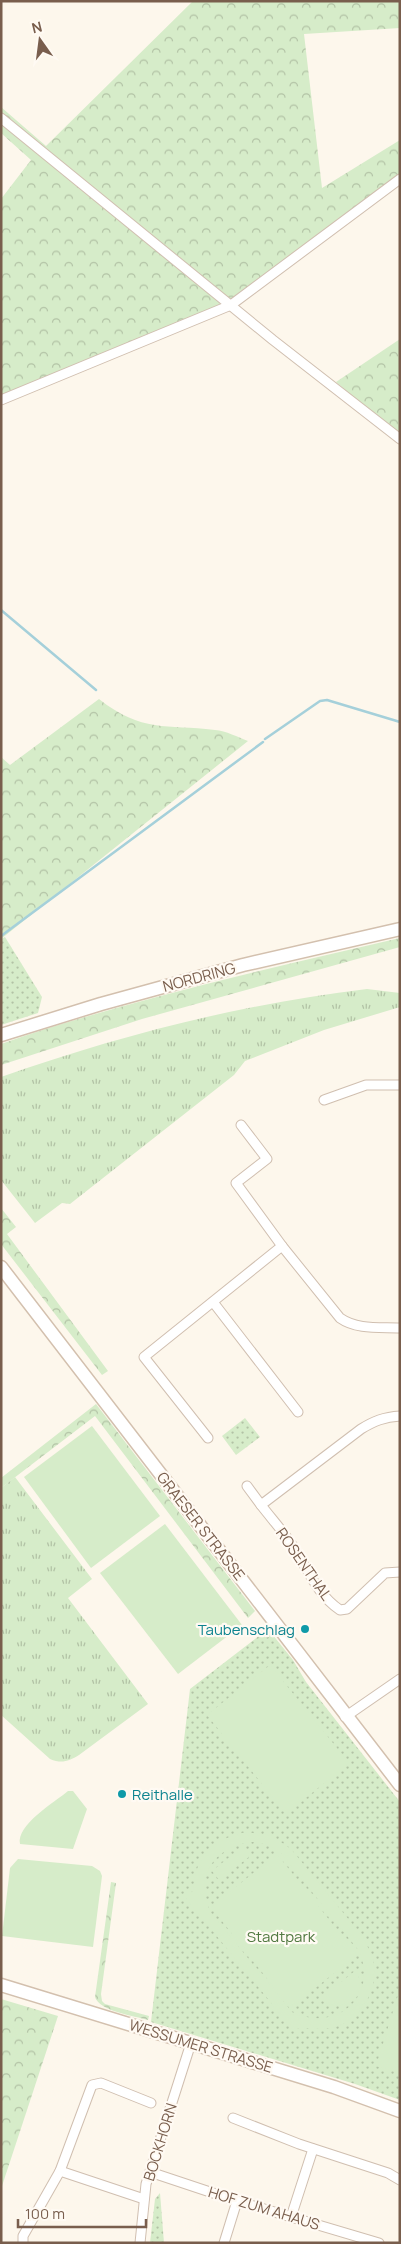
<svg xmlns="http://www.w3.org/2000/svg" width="401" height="2244" font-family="Manrope,sans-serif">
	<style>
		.grass { fill: url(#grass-tufts) }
		.forest { fill: url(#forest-crowns) }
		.park { fill: url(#park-dots) }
		.garden { fill: #d6ecc9; fill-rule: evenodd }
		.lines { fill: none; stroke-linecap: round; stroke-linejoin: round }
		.stream { stroke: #a5d0da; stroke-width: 2.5 }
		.minor-casing { stroke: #d0bfb0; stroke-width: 11 }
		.secondary-casing { stroke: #d3c0ae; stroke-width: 15 }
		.minor { stroke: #fff; stroke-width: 9 }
		.secondary { stroke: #fff; stroke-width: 12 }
		.culture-dot { fill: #0f9aa8; stroke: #fffaf3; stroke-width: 2 }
		.labels { text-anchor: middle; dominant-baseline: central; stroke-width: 4.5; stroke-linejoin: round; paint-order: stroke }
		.street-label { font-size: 15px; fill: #795e4d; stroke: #fffaf3 }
		.culture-label { font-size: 15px; fill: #0d838f; stroke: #fffaf3; text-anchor: end }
		.park-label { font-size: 15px; fill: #517941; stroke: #fffaf3 }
	</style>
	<defs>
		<pattern id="grass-tufts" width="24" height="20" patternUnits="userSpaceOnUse" patternTransform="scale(1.25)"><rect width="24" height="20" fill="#d6ecc9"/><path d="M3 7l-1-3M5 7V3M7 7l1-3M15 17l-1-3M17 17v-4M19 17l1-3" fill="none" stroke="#b2c2a5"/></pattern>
		<pattern id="forest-crowns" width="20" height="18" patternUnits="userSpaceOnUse" patternTransform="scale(1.25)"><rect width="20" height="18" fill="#d6ecc9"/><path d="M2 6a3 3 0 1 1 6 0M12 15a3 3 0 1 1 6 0" fill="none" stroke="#b2c2a5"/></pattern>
		<pattern id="park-dots" width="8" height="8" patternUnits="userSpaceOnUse" patternTransform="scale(1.25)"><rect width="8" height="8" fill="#d6ecc9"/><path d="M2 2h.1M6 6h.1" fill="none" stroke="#b2c2a5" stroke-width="1.8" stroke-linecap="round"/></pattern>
	</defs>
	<rect width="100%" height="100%" fill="#fdf7ec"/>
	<g class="grass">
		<path d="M367,989l33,4v14l-76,23 -79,31 -11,14 -164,129 -8,-1 -27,20 -34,-43v-103c120,-42 240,-73 366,-88z"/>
		<path d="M15,1477l77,102 -24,19 80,106 -69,51c-10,6 -17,9 -29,4l-49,-44v-227z"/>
	</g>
	<g class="forest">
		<polygon points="193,1 400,1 400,28 304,34 322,188 400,140 400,175 229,308 1,397 1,199 31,160 1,133 1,107 46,146"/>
		<polygon points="400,339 400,437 336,382"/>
		<path d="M99,699c43,34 67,25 116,31 11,1 23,7 33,11l-247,198v-182l9,8z"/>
		<path d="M400,938v9l-258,72 -141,46v-21c50,-18 101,-32 152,-46 82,-22 164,-41 247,-60z"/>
		<polygon points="1,1208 16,1227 7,1234 108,1371 102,1375 1,1244"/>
		<polygon points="96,1404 255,1611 248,1618 95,1416 1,1488 1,1478"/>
		<path d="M111,1882l5,1 -15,111 1,7 3,3 44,12 -1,4c-13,-4 -49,-9 -53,-23z"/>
		<polygon points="1,1999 58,2016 1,2189"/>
	</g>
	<g class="park">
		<polygon points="5,937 42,997 38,1013 1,1025 1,939"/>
		<polygon points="245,1418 260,1437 236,1455 222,1436"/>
		<polygon points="268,1629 293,1660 306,1682 400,1802 400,2100 355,2084 151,2022 190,1689"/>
		<polygon points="160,2193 164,2243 150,2243 155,2199"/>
	</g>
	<g class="garden">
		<polygon points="92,1426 160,1516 91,1568 24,1477"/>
		<polygon points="165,1524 242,1625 178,1674 100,1573"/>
		<polygon points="270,1665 349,1763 286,1814 207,1715"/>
		<path d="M68,1791h5l14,18 -14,40 -53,-5c-4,-19 35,-42 48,-53z"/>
		<path d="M247,1832l25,4 19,13 72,88 10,21 2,15 -2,12 -6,16 -10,13 -14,10 -10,4 -12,1 -22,-1 -5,3 -109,-134 9,-7c-2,-32 24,-54 53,-58zM253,1842l16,3 12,8 78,98c20,46 -23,82 -67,61l-81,-99c-18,-36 3,-67 42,-71z"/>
		<polygon points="242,1847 249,1857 219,1880 212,1871"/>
		<polygon points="277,1854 357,1955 290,2008 211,1907"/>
		<polygon points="18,1859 92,1866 100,1871 102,1876 93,1947 2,1936 10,1868"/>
		<path d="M356,1970c14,27 -13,47 -36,29z"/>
		<polygon points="400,1989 400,2073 376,2066"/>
	</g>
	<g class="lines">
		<g class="stream">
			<polyline points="1,610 96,690"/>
			<polyline points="265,739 320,701 327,700 400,722"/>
			<polyline points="1,936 263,742"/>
		</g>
		<defs>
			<g id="minor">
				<polyline points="1,118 273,340 400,439"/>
				<polyline points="1,400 231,305 400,179"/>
				<polyline points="324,1100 366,1085 400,1085"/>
				<polyline points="241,1125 267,1159 236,1183 282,1246"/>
				<polyline points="213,1302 298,1412"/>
				<path d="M400,1416c-16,1 -26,5 -39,13l-100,76c10,13 20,24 29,37 17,24 25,51 50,68l7,-1 38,-36 15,-1"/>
				<path d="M208,1438l-64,-81 138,-111 58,72c17,12 40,9 60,10"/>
				<polyline points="247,1486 261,1505"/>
				<polyline points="345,1717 400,1679"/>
				<polyline points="233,2118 299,2144 388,2173 400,2180"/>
				<polyline points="60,2171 92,2085 101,2083 151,2103"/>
				<polyline points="150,2172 237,2201 379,2243"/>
				<polyline points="291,2217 313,2149"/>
				<polyline points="23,2243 23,2236 60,2171 144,2199"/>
				<polyline points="140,2243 146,2184 191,2043"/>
				<polyline points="224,2243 237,2201"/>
			</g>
			<g id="secondary">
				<polyline points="1,1035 101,1004 243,965 400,929"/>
				<polyline points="1,1267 400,1785"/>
				<polyline points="1,1985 334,2087 400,2111"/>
			</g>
		</defs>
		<use href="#minor" class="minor-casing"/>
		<use href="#secondary" class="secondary-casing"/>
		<use href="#minor" class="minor"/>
		<use href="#secondary" class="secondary"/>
	</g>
	<g class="culture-dot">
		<circle cx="305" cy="1629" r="5"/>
		<circle cx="122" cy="1794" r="5"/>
	</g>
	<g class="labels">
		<g class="street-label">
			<text transform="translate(199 977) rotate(-15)">NORDRING</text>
			<text transform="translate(201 1526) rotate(52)">GRAESER STRASSE</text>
			<text transform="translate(304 1564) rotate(55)">ROSENTHAL</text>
			<text transform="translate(201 2046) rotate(17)">WESSUMER STRASSE</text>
			<text transform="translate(160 2142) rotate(-73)">BOCKHORN</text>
			<text transform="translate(264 2208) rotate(17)">HOF ZUM AHAUS</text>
		</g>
		<g class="culture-label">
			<text x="295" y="1629">Taubenschlag</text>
			<text x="132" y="1794" text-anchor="start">Reithalle</text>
		</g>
		<g class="park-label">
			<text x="281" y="1936">Stadtpark</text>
		</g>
	</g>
	<rect width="401" height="2244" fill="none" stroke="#795e4d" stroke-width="5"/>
	<g transform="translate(40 40) rotate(346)" stroke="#fffaf3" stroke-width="4" paint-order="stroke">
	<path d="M0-4L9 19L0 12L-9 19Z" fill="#795e4d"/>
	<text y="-8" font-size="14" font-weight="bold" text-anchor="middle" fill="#795e4d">N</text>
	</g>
	<path d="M18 2219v8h128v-8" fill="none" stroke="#795e4d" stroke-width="2.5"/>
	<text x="25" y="2219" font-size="15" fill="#795e4d" stroke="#fffaf3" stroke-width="4" paint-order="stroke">100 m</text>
</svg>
